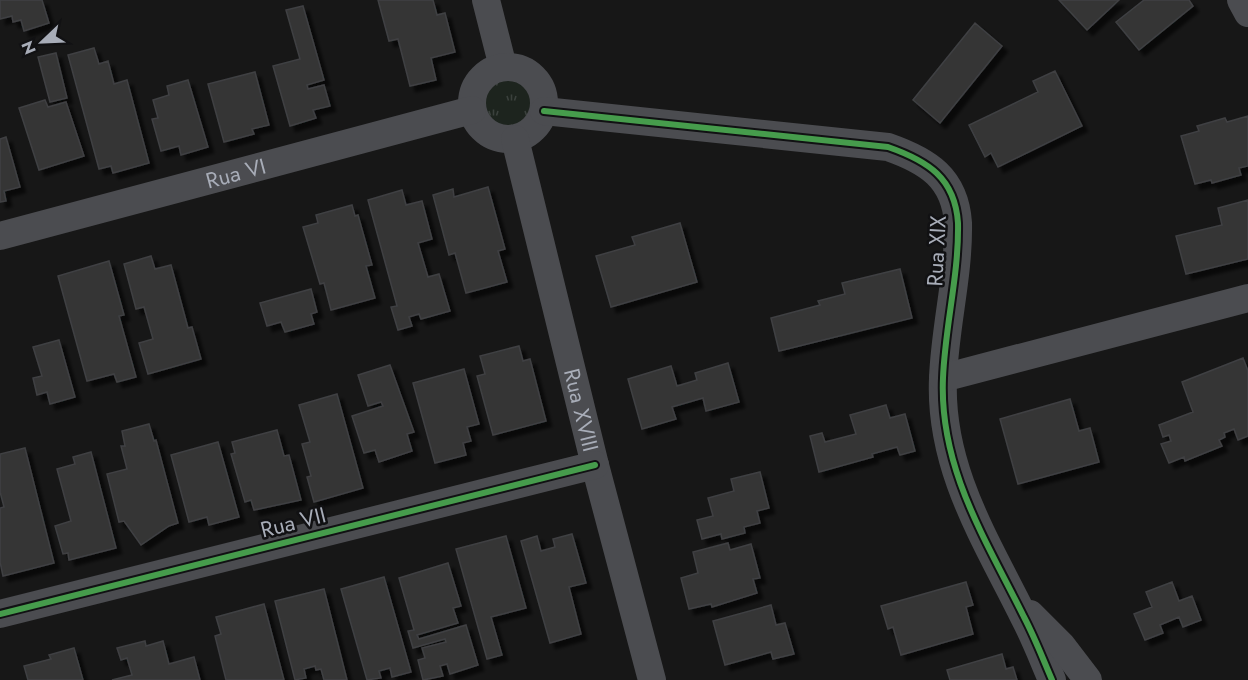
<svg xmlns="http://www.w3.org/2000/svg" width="1248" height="680" font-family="Jost,sans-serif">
<defs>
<pattern id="grass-tufts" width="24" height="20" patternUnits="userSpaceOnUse" patternTransform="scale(1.5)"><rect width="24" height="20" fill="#1d241e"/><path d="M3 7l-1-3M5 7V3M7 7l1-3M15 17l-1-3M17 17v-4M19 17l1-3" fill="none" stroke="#3b413d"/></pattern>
<filter id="shadow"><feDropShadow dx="5.5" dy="5.5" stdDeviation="1.5" flood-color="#0009"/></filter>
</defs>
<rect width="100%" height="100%" fill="#171717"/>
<path fill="url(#grass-tufts)" d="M478 103a30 30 0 1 1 60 0a30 30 0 1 1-60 0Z"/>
<path fill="#353536" stroke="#3f4043" stroke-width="1.5" filter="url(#shadow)" d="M0 0H42L49 23 24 31 21 20 13 22 12 16 0 19Z
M378 0H433L437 15 445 13 455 52 431 58 436 80 410 86 398 39 389 41Z
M1059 0H1119L1087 30Z
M1144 0H1189L1193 6 1139 50 1116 22Z
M303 6 324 80 307 85 308 89 324 85 330 106 313 110 316 118 290 126 273 66 300 59 286 10Z
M975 23 1002 46 940 123 913 100Z
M94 48 99 64 108 61 114 84 127 80 149 163 113 173 111 166 99 169 68 55Z
M56 53 67 98 50 102 38 57Z
M1055 71 1082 126 998 167 991 153 985 157 969 125 1038 92 1033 81Z
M255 72 269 125 252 129 254 134 224 142 208 84Z
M188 80 208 147 181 155 179 146 161 151 152 119 158 118 153 100 169 95 167 86Z
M45 100 48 107 66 102 84 156 39 170 19 108Z
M1248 116V166L1239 168 1241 175 1212 183 1211 180 1195 184 1181 136 1199 131 1197 126 1225 118 1227 122Z
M6 137 20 187 4 191 6 201 0 202V139Z
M488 187 505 249 498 251 507 282 466 293 455 253 449 255 433 195 453 189 454 197Z
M402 190 406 205 422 201 432 239 418 243 428 277 439 274 450 311 421 319 419 314 409 317 412 326 398 330 391 307 397 306 368 200Z
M1248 200V259L1186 274 1176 236 1222 225 1218 208Z
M352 205 355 216 358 215 372 265 366 266 375 298 331 310 324 283 320 284 303 227 318 223 316 215Z
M680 223 697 282 611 307 596 256 635 245 632 237Z
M151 256 155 269 171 265 188 328 192 327 201 359 148 374 139 343 153 339 144 307 136 309 124 264Z
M109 261 124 315 119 316 136 377 117 382 114 374 87 381 58 276Z
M900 269 912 318 779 351 771 318 820 305 818 301 845 294 842 283Z
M311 289 317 312 311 314 314 324 285 332 281 322 267 326 260 303Z
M59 340 75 397 50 404 47 392 37 395 33 378 42 376 33 347Z
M519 346 523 361 530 359 546 421 493 435 477 376 485 374 480 356Z
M1243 358 1248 371V436L1238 440 1234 429 1224 433 1225 437 1219 440 1222 446 1185 461 1184 457 1169 463 1161 444 1171 441 1169 435 1163 437 1159 425 1193 412 1182 382Z
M728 363 739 402 706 411 703 398 672 407 676 419 642 429 628 379 671 366 677 386 697 380 695 373Z
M390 365 414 432 407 434 412 451 379 462 375 450 364 453 352 416 383 406 381 402 368 406 358 375Z
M464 369 479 424 467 427 471 441 463 443 466 455 435 463 413 383Z
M337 394 363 488 314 502 307 477 311 476 302 444 310 442 299 405Z
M1070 399 1079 431 1090 428 1099 462 1018 484 1000 419Z
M886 405 890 418 905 414 915 451 900 455 897 447 872 454 873 457 819 472 810 436 822 433 825 442 856 434 850 415Z
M149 424 154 441 156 440 178 523 169 526 141 545 124 521 119 522 107 474 127 469 121 446H125L122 431Z
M277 430 284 456 289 455 301 500 254 510 251 500 245 502 231 454 235 453 232 442Z
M218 442 239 517 209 525 207 517 189 522 171 455Z
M25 448 54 563 3 576 0 562V508L4 507 0 492V454Z
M91 452 116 548 69 560 68 553 63 554 55 526 71 521 57 469 75 464 73 457Z
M760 472 769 508 757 511 760 523 744 527 745 533 722 539 721 534 702 539 697 520 713 516 708 498 734 491 731 479Z
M572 534 586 583 569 587 581 634 550 643 521 541 537 536 541 551 555 547 553 539Z
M506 536 526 608 491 617 502 655 487 659 456 549Z
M728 543 730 550 751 544 760 578 753 579 757 593 712 607 711 604 689 609 681 578 698 573 693 552Z
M448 563 461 606 453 608 458 623 417 635 419 639 466 625 478 665 450 674 447 664 440 666 443 676 423 680 418 660 425 658 422 648 446 642 445 639 413 648 408 631 414 630 399 578Z
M384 577 411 672 392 677 390 668 379 671 381 678 367 680 341 589Z
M966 582 973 605 966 607 973 634 901 655 893 627 888 629 881 606Z
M1172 582 1179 601 1192 596 1201 620 1183 627 1179 617 1160 625 1163 633 1145 640 1134 614 1152 607 1146 592Z
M324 589 347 680H324L321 669 316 670 315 666 304 669 306 678 295 680 275 601Z
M264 604 284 680H226L215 636 221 634 216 617Z
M771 605 776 625 785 623 794 654 773 659 771 652 725 665 713 621Z
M145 641 146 646 163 641 169 664 194 657 200 680H112L132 675 127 658 121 660 117 648Z
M74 648 83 680H28L24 666 51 659 49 655Z
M1002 654 1006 669 1013 667 1017 680H950L947 670Z"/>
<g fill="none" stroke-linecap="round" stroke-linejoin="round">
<g stroke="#4b4c50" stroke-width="28">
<path d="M486 0 503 67"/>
<path d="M1241 0 1248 13"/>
<circle cx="508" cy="103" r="36"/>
<path d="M544 111 888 147C928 161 955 178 958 223 959 275 945 326 943 378 939 468 986 540 1024 617 1035 638 1043 659 1052 680"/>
<path id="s1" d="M515 139 595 465 652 680"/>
<path id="s2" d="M0 236 472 110"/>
<path d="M943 378 1248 298"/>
<path d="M0 614 595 465"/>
<path d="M1030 614 1062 646 1088 680"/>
</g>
<g stroke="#111113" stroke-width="10">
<path id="cycleway" d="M544 111 888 147C928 161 955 178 958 223 959 275 945 326 943 378 939 468 986 540 1024 617 1035 638 1043 659 1052 680
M0 614 595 465"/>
</g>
<use href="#cycleway" stroke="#469c4c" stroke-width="6"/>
</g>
<g text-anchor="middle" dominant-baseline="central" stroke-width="5" stroke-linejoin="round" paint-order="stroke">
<g font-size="22" fill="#a8adb8" stroke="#111113">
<text stroke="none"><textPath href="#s2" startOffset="244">Rua VI</textPath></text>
<text transform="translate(936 251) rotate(-87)">Rua XIX</text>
<text stroke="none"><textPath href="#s1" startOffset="279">Rua XVIII</textPath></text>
<text transform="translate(293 522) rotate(-14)">Rua VII</text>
</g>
</g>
<g transform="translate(42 42) rotate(247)" stroke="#111113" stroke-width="4.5" paint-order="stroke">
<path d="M0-4.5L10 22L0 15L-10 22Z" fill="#a8adb8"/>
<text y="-9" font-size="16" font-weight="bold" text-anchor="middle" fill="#a8adb8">N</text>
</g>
</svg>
